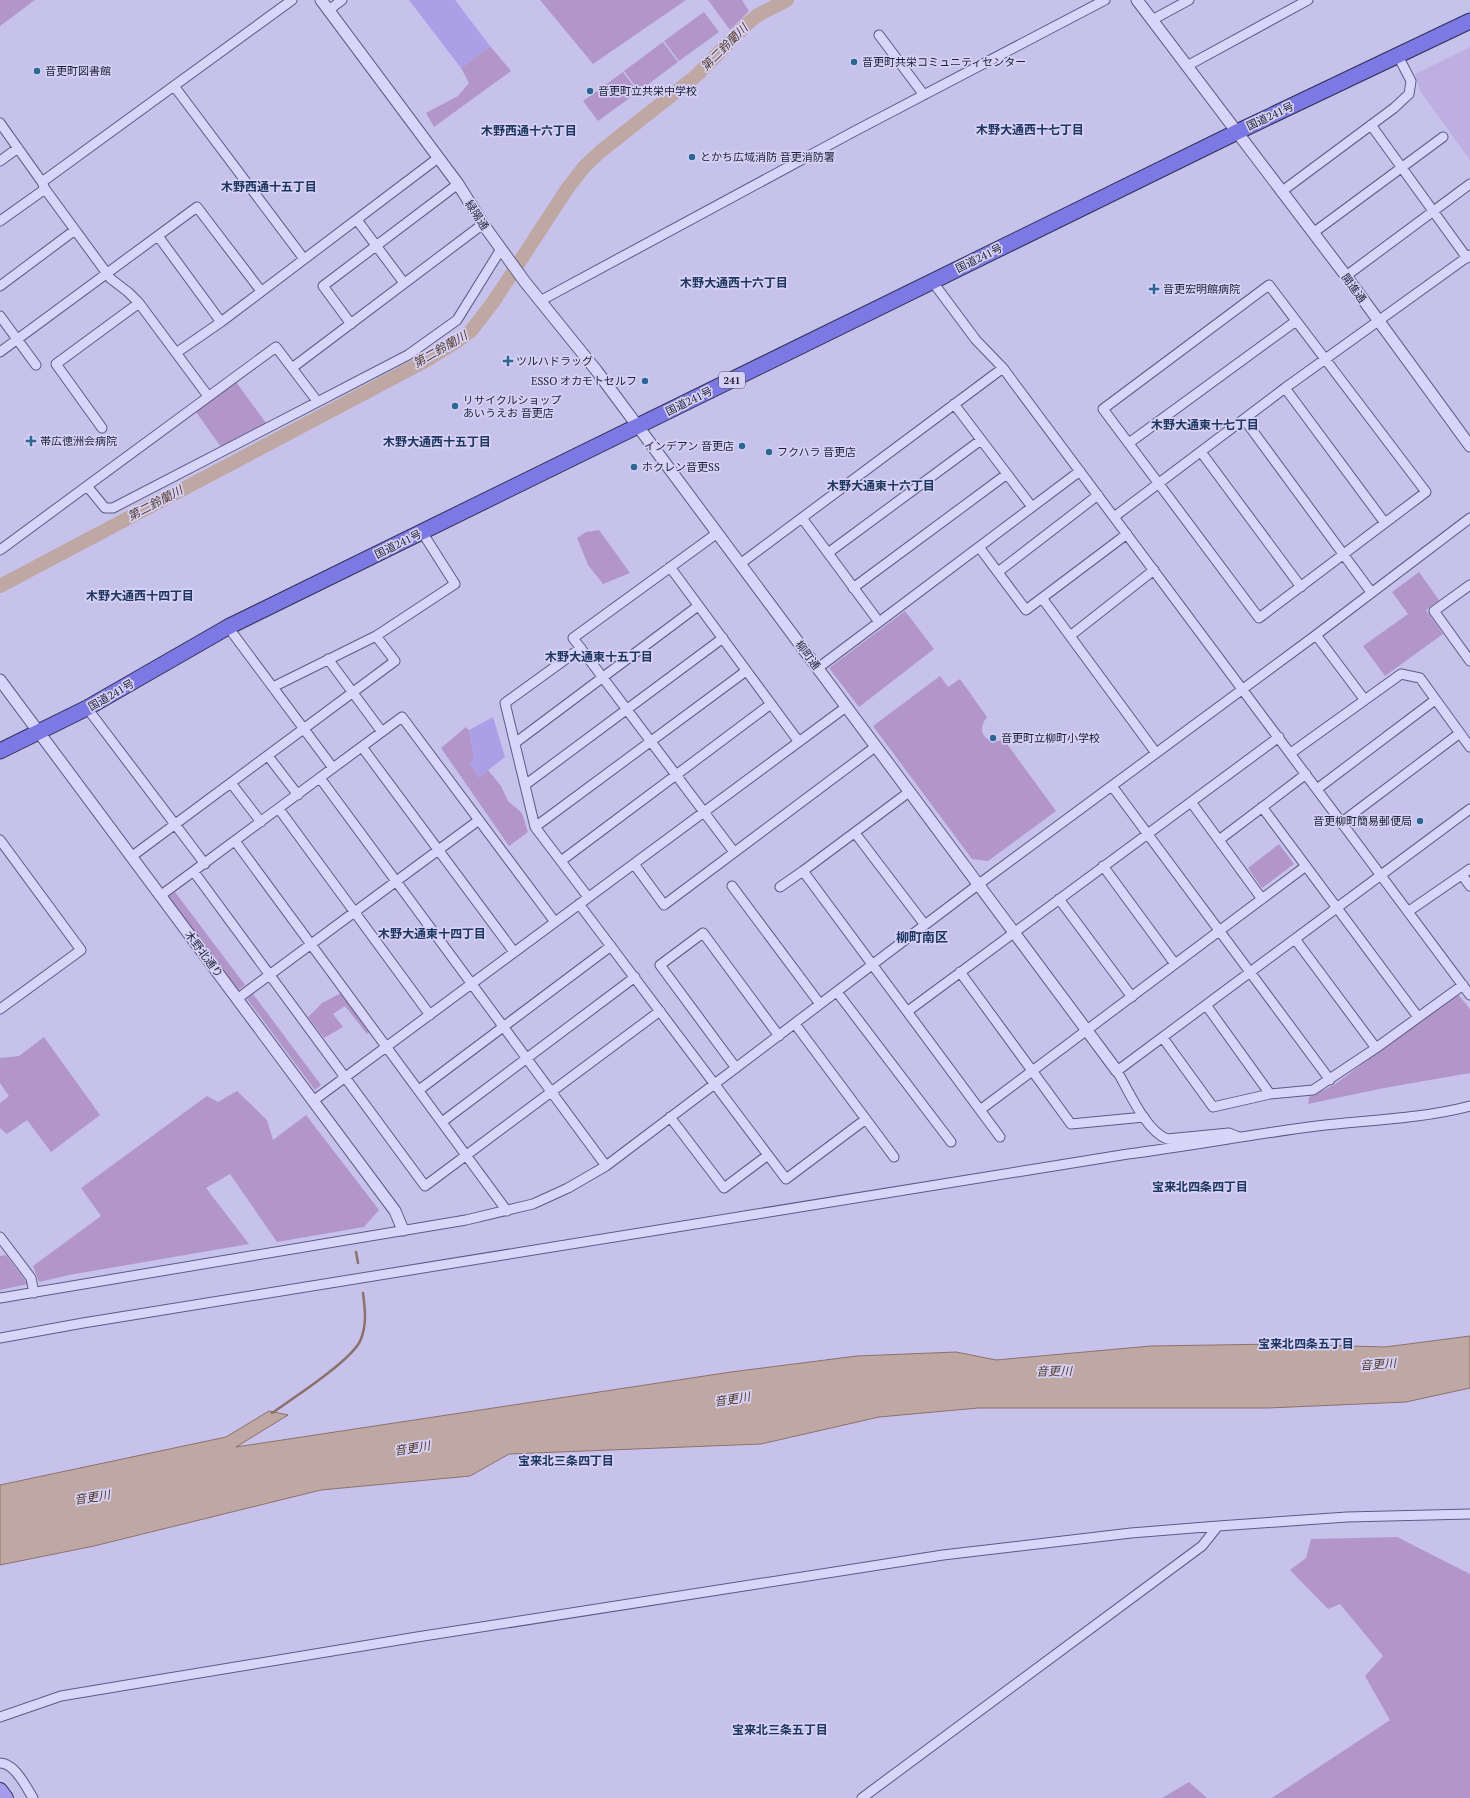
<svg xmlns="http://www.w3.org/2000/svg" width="1470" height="1798" font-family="'PT Serif','Noto Sans JP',serif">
<rect width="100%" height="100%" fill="#c7c2ec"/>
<path fill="#bdafe2" d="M1470 47V160L1420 91 1415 74Z"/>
<path fill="#b296ca" d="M0 0H35L0 26Z
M540 0H686L593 64Z
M708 0H742L749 11 730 30Z
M704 12 719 32 679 61 664 41Z
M663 42 678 62 639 91 624 71Z
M490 46 511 71 434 127 426 113 458 96 469 83 461 68Z
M623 72 638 92 598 121 583 101Z
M236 382 266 423 221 447 196 412Z
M599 530 630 573 603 584 588 565 577 538 586 532Z
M1419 572 1439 600 1426 610 1443 634 1385 676 1363 646 1408 614 1392 592Z
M905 611 934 649 859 707 829 668Z
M940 676 948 687 960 679 987 717C975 732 986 745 1004 740L1056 811 988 861 972 859 873 726Z
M466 727 469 730 474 758 470 763 479 777 488 770 501 786 508 801 522 813 528 832 509 846 441 748Z
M1279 844 1294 864 1262 888 1248 868Z
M175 892 245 985 238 990 168 897Z
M343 992 372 1031 367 1034 345 1006 333 1014 343 1027 324 1038 308 1017 322 1003Z
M1457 993 1470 1009V1073L1384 1088 1308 1104 1309 1097 1334 1085Z
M253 994 321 1085 315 1090 247 999Z
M44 1037 100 1115 51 1152 27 1120 7 1134 0 1128V1103L9 1096 0 1083V1058L19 1056Z
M237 1091 267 1120 273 1140 306 1115 379 1210 364 1227 277 1242 230 1174 206 1188 249 1244 69 1275 39 1282 33 1266 101 1216 81 1188 207 1096 218 1102Z
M6 1255 28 1284 0 1290V1256Z
M1397 1537 1470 1574V1798H1272L1390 1720 1365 1676 1383 1656 1340 1604 1328 1609 1290 1570 1306 1558 1311 1539Z
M1189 1782 1207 1798H1162Z"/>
<path fill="#ab9fe8" d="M409 0H455L490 46 461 68Z
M493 717 505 757 479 777 470 763 474 758 469 730Z"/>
<path fill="#bfa8a4" stroke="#8d716b" d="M1470 1336V1388L1406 1402 1268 1408H978L879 1417 761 1444 509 1454 470 1476 321 1490 94 1546 0 1565V1485L226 1437 269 1411 288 1415 236 1447 731 1372 857 1356 956 1352 996 1360 1151 1346 1280 1344 1385 1347Z"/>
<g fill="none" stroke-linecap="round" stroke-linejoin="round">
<path stroke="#8d716b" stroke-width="2.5" d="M356 1252 358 1263
M272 1413C292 1399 354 1359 361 1339 367 1323 365 1309 363 1293"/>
<path stroke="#bfa8a4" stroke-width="14" d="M0 586 425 361 459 340 471 331 494 301 567 189 584 167 601 151 696 76 748 23 758 15 787 0"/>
<g stroke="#5a5b85" stroke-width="11">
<path id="minor" d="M329 10 342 0
M1152 20 1189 0
M879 35 924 95
M1187 66 1308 0
M174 86 304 259
M0 123 42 182 45 189 111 279 128 292 139 303 208 396
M1371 125 1467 258
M0 161 18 148
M42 182 292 0
M1281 192 1394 108 1409 94 1411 81 1398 56
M357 220 404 283
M0 221 45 189
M1313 233 1443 137
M158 236 221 322
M1346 276 1470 184
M932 281 976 340 1003 368 1014 383 1470 995
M1269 285 1426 492 1259 618 1103 409Z
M0 286 75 230
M540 301 853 132 1105 0
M0 316 36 365
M351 324 323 286 458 184
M0 352 197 207 261 291
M176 353 221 322 438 158
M292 368 483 224
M1285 388 1385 523
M954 404 1032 507
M1244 419 1371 592
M102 428 56 364 139 303
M1129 443 1296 321
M1201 452 1301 587
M87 486 105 508H113L408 355 457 320 501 249
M1114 517 1285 388 1470 255
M802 518 879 622
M716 534 573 638 734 852
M979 547 1026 610 1127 534
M0 550 276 347 317 401
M828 553 981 440
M740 564 1003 368
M670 567 799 742
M1154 570 1070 636 1156 753
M998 572 1098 495
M1470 585 1434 611 1470 661
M853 588 1007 474
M1042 598 1070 636
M228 627 333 768
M1316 635 1364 699
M581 648 505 703 535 827 588 897
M328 659 382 732
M818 668 1080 471
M273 687 376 636 455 584 422 532
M87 708 205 864
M515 743 698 606
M362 747 514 952
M1291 753 1401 674 1420 678 1470 747
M268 756 298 795
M320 778 606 1166
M231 783 261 822
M525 785 723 638
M1112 786 1330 1080
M1317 789 1435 700
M909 792 803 871 1000 1137
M1191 802 1262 899
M1262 807 1418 1017
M279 809 430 1015
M1342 822 1460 733
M535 827 746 671
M855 833 925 925
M0 840 81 950 0 1009
M1219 840 1306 774
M235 841 507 1211
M131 857 395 661 376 636
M561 861 771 704
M634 864 664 905 875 747
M1103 866 1175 964
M194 872 425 1186 660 1011
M1462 875 1470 886
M732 886 820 1004
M780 887 803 871
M160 896 402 717 555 922
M1059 899 1132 997
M579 904 786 1179 866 1119
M1409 911 1470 869
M1295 939 1376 1048
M960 972 1071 1124 1144 1117
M837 992 951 1142
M237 999 479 820
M1206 1005 1270 1094
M908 1011 1279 737
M795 1024 894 1157
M1163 1038 1213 1107 1270 1094 1313 1090 1376 1048 1463 985
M736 1068 660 965 703 933 779 1036
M419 1090 611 946
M313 1101 846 707
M980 1110 1306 866
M670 1117 724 1188 768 1155
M442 1122 635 977
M1239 1137 1229 1133 1167 1139C1145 1130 1129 1091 1117 1071L1470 809
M0 1237 31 1278 34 1293
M0 1298 466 1220 533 1204 568 1188 606 1166 979 884 1316 635 1470 518
M0 1338 83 1323 1128 1154C1191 1146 1253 1134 1317 1126 1368 1120 1420 1119 1470 1106
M0 1717 61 1696 157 1680 417 1637 943 1555 1131 1533 1218 1526 1347 1517 1470 1514
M0 1763C15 1763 26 1787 33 1798
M862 1798 1202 1546 1218 1526"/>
</g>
<g stroke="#5a5b85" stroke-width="13">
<path id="tertiary" d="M321 0 458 184 483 224 525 282 596 370 1117 1071
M1137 0 1346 276 1470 446
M0 680 395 1211 403 1230"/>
</g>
<g stroke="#2e3253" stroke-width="16">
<path id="primary" d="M0 1790 6 1798"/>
</g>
<g stroke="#2e3253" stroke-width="17">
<path id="trunk" d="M0 751 87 708 228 627 1237 132 1470 21"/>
</g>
<use href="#minor" stroke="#d9d5f8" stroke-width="9"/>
<use href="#tertiary" stroke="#d9d5f8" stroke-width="11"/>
<use href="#primary" stroke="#a49aef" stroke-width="14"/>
<use href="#trunk" stroke="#7c78e4" stroke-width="15"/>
</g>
<g fill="#2c6793" stroke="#d6d1f4" stroke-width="1.5">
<circle cx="854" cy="62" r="4"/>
<circle cx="37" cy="71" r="4"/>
<circle cx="590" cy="91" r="4"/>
<circle cx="692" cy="157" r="4"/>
<path d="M1152 283h4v4h4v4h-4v4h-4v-4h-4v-4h4z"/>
<path d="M506 355h4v4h4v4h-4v4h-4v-4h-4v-4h4z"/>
<circle cx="645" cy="381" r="4"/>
<circle cx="455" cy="406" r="4"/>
<path d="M29 435h4v4h4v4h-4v4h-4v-4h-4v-4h4z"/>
<circle cx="742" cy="446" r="4"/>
<circle cx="769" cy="452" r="4"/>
<circle cx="634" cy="467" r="4"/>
<circle cx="993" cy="738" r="4"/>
<circle cx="1420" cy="821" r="4"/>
</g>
<g text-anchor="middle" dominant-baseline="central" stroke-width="3.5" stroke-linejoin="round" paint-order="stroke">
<rect fill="#d6d1f4" stroke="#54556f" stroke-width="1" x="719" y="372" width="26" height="16" rx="3"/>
<g font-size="10" font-weight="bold" fill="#1d2036">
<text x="732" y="380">241</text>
</g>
<g font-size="11" fill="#1d2036" stroke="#d6d1f4" text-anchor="start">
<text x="862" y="62">音更町共栄コミュニティセンター</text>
<text x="45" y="71">音更町図書館</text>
<text x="598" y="91">音更町立共栄中学校</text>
<text x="700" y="157">とかち広域消防 音更消防署</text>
<text x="1163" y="289">音更宏明館病院</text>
<text x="516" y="361">ツルハドラッグ</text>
<text x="637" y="381" text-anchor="end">ESSO オカモトセルフ</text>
<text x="463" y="400">リサイクルショップ<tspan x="463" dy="13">あいうえお 音更店</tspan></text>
<text x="40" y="441">帯広徳洲会病院</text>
<text x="734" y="446" text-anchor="end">インデアン 音更店</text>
<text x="777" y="452">フクハラ 音更店</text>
<text x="642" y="467">ホクレン音更SS</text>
<text x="1001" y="738">音更町立柳町小学校</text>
<text x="1412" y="821" text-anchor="end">音更柳町簡易郵便局</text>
</g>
<g font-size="11" fill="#1d2036" stroke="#d6d1f4">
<text transform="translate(1270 116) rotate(-25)">国道241号</text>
<text transform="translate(477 215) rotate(57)">緑陽通</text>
<text transform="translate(979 258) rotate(-26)">国道241号</text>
<text transform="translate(1354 288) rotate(54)">開進通</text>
<text transform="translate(689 401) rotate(-26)">国道241号</text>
<text transform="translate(398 544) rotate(-26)">国道241号</text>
<text transform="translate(808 655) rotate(53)">柳町通</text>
<text transform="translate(111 695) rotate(-30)">国道241号</text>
<text transform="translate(204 954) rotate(53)">木野北通り</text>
</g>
<g font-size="12" font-style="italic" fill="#553c2d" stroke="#d6d1f4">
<text transform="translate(724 47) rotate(-45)">第二鈴蘭川</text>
<text transform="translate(440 349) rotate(-30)">第二鈴蘭川</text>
<text transform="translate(155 503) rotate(-28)">第二鈴蘭川</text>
<text transform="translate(1378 1364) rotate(-4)">音更川</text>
<text transform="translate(1054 1371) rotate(-1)">音更川</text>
<text transform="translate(732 1399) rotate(-9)">音更川</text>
<text transform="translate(412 1448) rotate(-9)">音更川</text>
<text transform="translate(92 1497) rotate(-9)">音更川</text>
</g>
<g font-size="12" font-weight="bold" fill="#1e3761" stroke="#d6d1f4">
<text x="1030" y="129">木野大通西十七丁目</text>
<text x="529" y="130">木野西通十六丁目</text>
<text x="269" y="186">木野西通十五丁目</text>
<text x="734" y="282">木野大通西十六丁目</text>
<text x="1205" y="424">木野大通東十七丁目</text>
<text x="437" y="441">木野大通西十五丁目</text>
<text x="881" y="485">木野大通東十六丁目</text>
<text x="140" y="595">木野大通西十四丁目</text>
<text x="599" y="656">木野大通東十五丁目</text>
<text x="432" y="933">木野大通東十四丁目</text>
<text x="1200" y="1186">宝来北四条四丁目</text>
<text x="1306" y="1343">宝来北四条五丁目</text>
<text x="566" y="1460">宝来北三条四丁目</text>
<text x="780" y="1729">宝来北三条五丁目</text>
</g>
<g font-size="13" font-weight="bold" fill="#1e3761" stroke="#d6d1f4">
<text x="922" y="937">柳町南区</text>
</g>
</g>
</svg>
